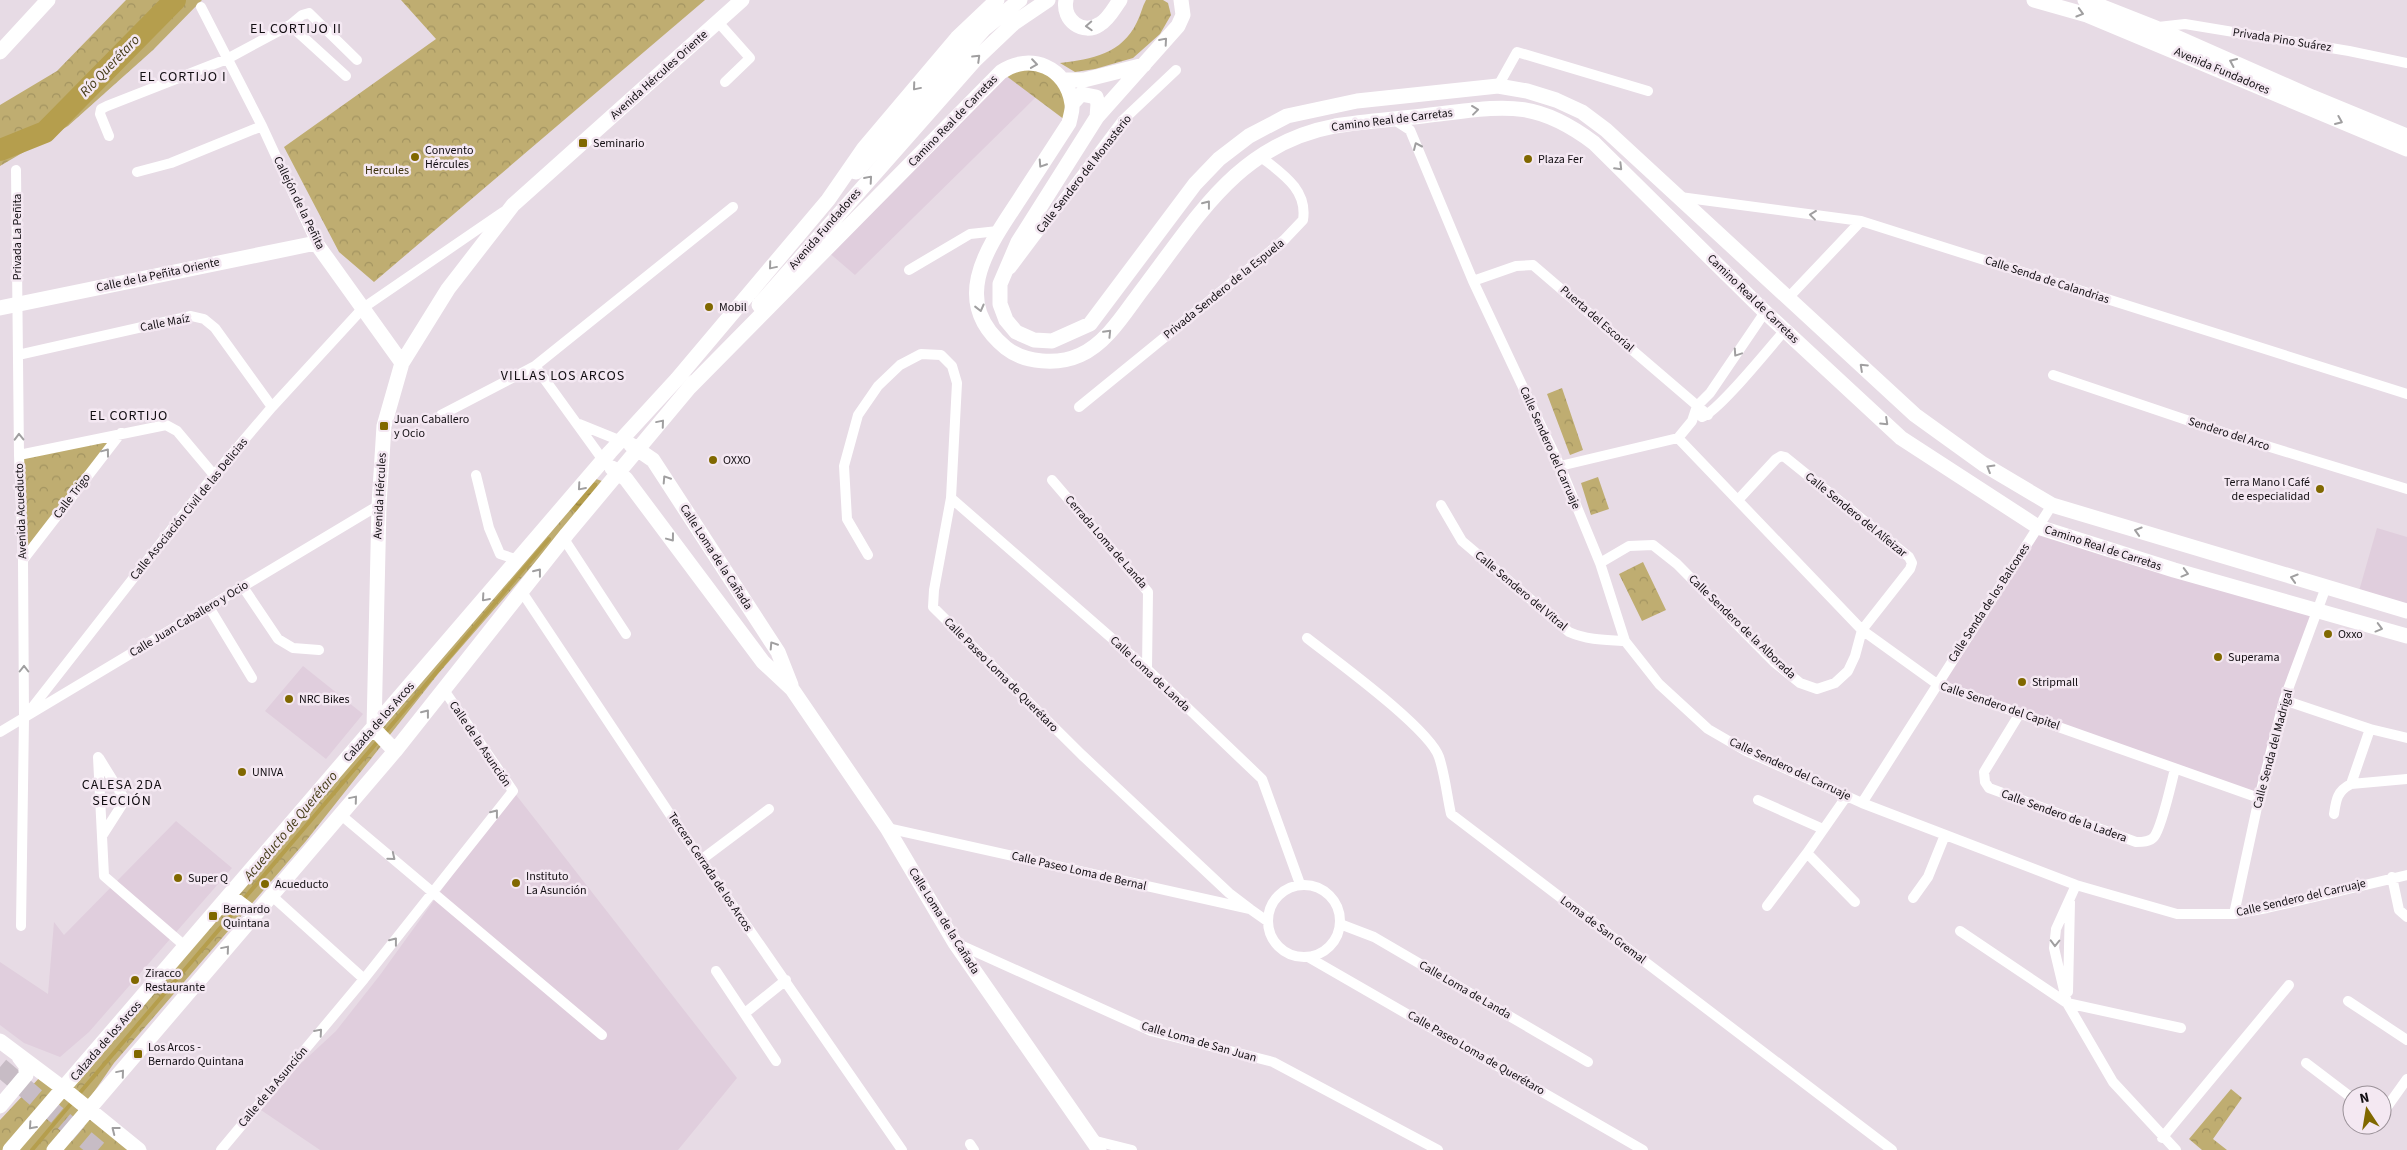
<svg xmlns="http://www.w3.org/2000/svg" width="2407" height="1150" font-family="'Source Sans 3',sans-serif">
<defs>
<pattern id="park-crowns" width="20" height="18" patternUnits="userSpaceOnUse" patternTransform="scale(1.25)"><rect width="20" height="18" fill="#bfad71"/><path d="M2 6a3 3 0 1 1 6 0M12 15a3 3 0 1 1 6 0" fill="none" stroke="#a39461"/></pattern>
<pattern id="water-ripples" width="26" height="14" patternUnits="userSpaceOnUse" patternTransform="scale(1.25)"><rect width="26" height="14" fill="#b59e4d"/><path d="M2 4q2-2 4 0t4 0M15 11q2-2 4 0t4 0" fill="none" stroke="#927f3f"/></pattern>
</defs>
<rect width="100%" height="100%" fill="#e7dbe5"/>
<path fill="#e0cedd" d="M1001 72 1036 97 855 275 827 251Z
M2038 527 2317 611 2284 700 2259 798 1937 684Z
M2377 528 2407 537V611L2357 598Z
M303 666 363 714 326 759 265 711Z
M513 791 737 1078 678 1150H320L255 1106 336 1031 380 975Z
M176 821 232 868 89 1032 60 1057 24 1043 0 1025V962L48 994 54 922 64 935Z"/>
<path fill="url(#park-crowns)" d="M126 0H202L153 50 68 126 0 166V105L57 71Z
M401 0H705L374 282 339 252 284 147 436 39Z
M1146 0H1163L1168 3 1171 15 1160 34 1133 58 1095 69 1075 72 1060 63C1092 59 1122 54 1137 22 1141 14 1142 7 1146 0Z
M1024 63 1064 80 1069 123 1001 72Z
M1562 388 1583 450 1570 455 1547 394Z
M121 433 23 560 19 455Z
M1598 477 1609 509 1591 515 1581 483Z
M593 478 605 482 438 674 306 841 114 1063 87 1102 135 1150H0V1120L41 1076 65 1093Z
M1643 562 1666 610 1642 621 1619 574Z
M2231 1089 2242 1098 2213 1139 2227 1150H2202L2189 1139Z"/>
<path fill="url(#water-ripples)" d="M592 482 597 483 598 487 576 513 571 509Z"/>
<g fill="none" stroke-linecap="round" stroke-linejoin="round">
<path stroke="#b59e4d" stroke-width="4" d="M384 734 549 539
M243 900 379 740
M78 1095 239 906
M32 1150 74 1100"/>
<path stroke="#b59e4d" stroke-width="22" d="M0 150 45 132 175 0"/>
<path stroke="#c7bcc5" stroke-width="19" stroke-dasharray="19 9" stroke-linecap="butt" d="M0 1067 98 1150"/>
<path stroke="#fff" stroke-width="10" d="M201 7 262 126 316 243
M718 22 750 58 725 82
M290 25 346 76
M2158 27 2185 24 2349 51 2407 63
M1498 86 1517 52 1648 91
M1393 119 1410 130 1473 281 1560 466 1600 563 1625 641 1659 684 1708 729 1746 751 1862 803 2076 885 2177 914H2234L2267 908 2407 875
M109 136 100 114 101 109 107 106 227 59 290 25 302 15 309 13 357 60
M16 170 19 455 23 560 24 718 21 926
M137 172 171 163 262 126
M1680 197 1861 221 2407 394
M1011 269 1122 121 1176 70
M909 270 970 234 998 231
M1473 281 1516 266 1533 265 1708 415
M1789 297 1861 221
M18 355 191 316 204 319 215 328 272 407
M535 366 603 460
M2053 375 2231 435 2407 489
M1079 407 1284 240 1303 220C1308 189 1281 173 1260 156
M441 415 535 366 733 207
M1702 417C1719 411 1770 347 1785 330
M579 424 621 441
M1678 438 1862 630 1937 684 2259 798
M19 455 166 425 177 431 214 475
M1560 466 1678 438 1692 421 1697 406 1710 393 1765 312
M476 475 489 528 500 554 518 560
M1052 480 1148 592 1147 669
M951 498 1147 669 1262 779 1300 884
M1441 505 1462 541 1569 632C1587 640 1606 640 1625 641
M564 539 626 634
M868 555 847 519 844 466 858 415 878 386 900 365 921 354 941 355 952 366 957 383 951 498 934 590 933 607 1082 755 1229 893 1250 909
M23 560 121 433
M1600 563 1629 546 1653 545 1677 564 1774 662 1800 683 1817 689 1835 683 1848 671 1855 656 1862 630 1910 569 1912 563 1909 557 1785 457 1781 456 1776 459 1738 500
M243 587 278 639 293 648 319 650
M522 592 679 828 902 1150
M209 607 252 678
M1307 638C1335 660 1429 728 1439 757 1445 775 1447 796 1451 814L1892 1150
M2284 700 2370 729 2407 738
M2020 713 1984 772 1985 782 1989 788 2136 842C2142 842 2150 842 2154 837 2162 827 2171 784 2175 769
M24 718 214 475 272 407 363 308 503 212
M0 732 379 505
M98 757 104 876 186 947
M99 758 125 800 102 836
M2351 784 2370 729
M1846 797 1807 853 1855 902
M1758 800 1823 829
M1862 803 2052 505
M2334 814C2336 800 2337 791 2351 784L2407 779
M341 815 602 1035
M887 828 1250 909 1267 921
M701 860 769 809
M2392 877 2399 910 2407 917
M2076 885 2056 929 2054 948 2067 1003 2113 1082 2176 1150
M1268 921a36 36 0 1 1 72 0a36 36 0 1 1-72 0Z
M272 896 364 979
M1913 898 1928 877 1945 835
M1767 906 1807 853
M2234 914 2259 798 2284 700 2326 587
M1340 924 1374 937 1588 1062
M1960 931 2067 1003 2181 1028
M956 943 1151 1031 1273 1062 1438 1150
M1308 957 1643 1150
M716 971 776 1061
M2068 992 2070 902
M2348 1001 2407 1040
M745 1013 786 980
M2306 1063 2352 1098
M2382 1114 2407 1079
M2162 1138 2289 985
M1092 1140 1132 1150
M970 1144 974 1150
M221 1150 364 979 513 791 444 690"/>
<path stroke="#fff" stroke-width="15" d="M1066 0C1062 20 1083 36 1100 24 1109 19 1114 8 1120 0
M1181 0 1183 15 1178 26 1097 117 1018 242 1000 284V304L1006 320 1016 332 1034 340 1052 341 1090 324 1195 184 1219 159 1249 136 1287 116 1357 101 1498 86 1527 91 1556 100 1582 112 1606 130 1915 415 1983 464 2052 505 2407 611
M2034 0 2087 15 2407 149
M2085 0 2156 28 2312 97 2407 136
M0 52 48 0
M1064 80H1084L1144 65
M1072 104 1081 94 1096 97 1098 104 1097 117
M856 172 984 29 1020 0
M759 305 975 60 1014 23 1048 0
M0 308 316 243 402 363
M689 388 1001 72C1030 52 1067 67 1072 104 1073 110 1070 117 1069 123 1052 149 1036 174 1019 200 988 247 948 301 1006 348 1025 363 1058 365 1080 355 1108 343 1127 309 1145 286 1199 215 1239 144 1335 126 1367 121 1399 119 1430 115 1502 107 1533 97 1594 143L1765 312 1901 438 2038 527 2174 570 2407 636
M631 445 653 460 778 652 791 685
M612 468 626 479 763 662 792 689 887 828 955 943 1099 1150
M374 729 379 505 384 426 402 363 448 289 513 205 742 0
M374 729 395 751
M230 896 255 915
M0 1041 64 1089 139 1150
M0 1106 26 1075V1066L19 1057
M10 1150 610 452 677 379 828 200 864 148 957 38 997 0
M54 1150 395 751 567 534 694 382"/>
</g>
<defs><path id="oneway-chevron" d="M-2-3.5L2.5 0L-2 3.5" fill="none" stroke-width="1.6" stroke-linecap="round" stroke-linejoin="round" transform="scale(1.25)"/></defs>
<g stroke="#a09fa0">
<use href="#oneway-chevron" transform="translate(2080 13) rotate(16)"/>
<use href="#oneway-chevron" transform="translate(1089 26) rotate(177)"/>
<use href="#oneway-chevron" transform="translate(1164 41) rotate(-49)"/>
<use href="#oneway-chevron" transform="translate(977 58) rotate(-44)"/>
<use href="#oneway-chevron" transform="translate(2233 62) rotate(-156)"/>
<use href="#oneway-chevron" transform="translate(1034 64) rotate(8)"/>
<use href="#oneway-chevron" transform="translate(916 87) rotate(130)"/>
<use href="#oneway-chevron" transform="translate(1475 110) rotate(-7)"/>
<use href="#oneway-chevron" transform="translate(2339 121) rotate(23)"/>
<use href="#oneway-chevron" transform="translate(1417 146) rotate(-114)"/>
<use href="#oneway-chevron" transform="translate(1042 164) rotate(123)"/>
<use href="#oneway-chevron" transform="translate(1619 167) rotate(45)"/>
<use href="#oneway-chevron" transform="translate(869 179) rotate(-49)"/>
<use href="#oneway-chevron" transform="translate(1207 204) rotate(-52)"/>
<use href="#oneway-chevron" transform="translate(1813 215) rotate(-173)"/>
<use href="#oneway-chevron" transform="translate(772 266) rotate(130)"/>
<use href="#oneway-chevron" transform="translate(980 308) rotate(76)"/>
<use href="#oneway-chevron" transform="translate(1108 333) rotate(-46)"/>
<use href="#oneway-chevron" transform="translate(1737 353) rotate(124)"/>
<use href="#oneway-chevron" transform="translate(1863 367) rotate(-137)"/>
<use href="#oneway-chevron" transform="translate(1885 422) rotate(43)"/>
<use href="#oneway-chevron" transform="translate(661 423) rotate(-50)"/>
<use href="#oneway-chevron" transform="translate(19 437) rotate(-91)"/>
<use href="#oneway-chevron" transform="translate(106 452) rotate(-53)"/>
<use href="#oneway-chevron" transform="translate(1990 468) rotate(-149)"/>
<use href="#oneway-chevron" transform="translate(666 479) rotate(-123)"/>
<use href="#oneway-chevron" transform="translate(581 487) rotate(131)"/>
<use href="#oneway-chevron" transform="translate(2138 531) rotate(-163)"/>
<use href="#oneway-chevron" transform="translate(671 538) rotate(53)"/>
<use href="#oneway-chevron" transform="translate(538 572) rotate(-52)"/>
<use href="#oneway-chevron" transform="translate(2185 573) rotate(15)"/>
<use href="#oneway-chevron" transform="translate(2294 578) rotate(-163)"/>
<use href="#oneway-chevron" transform="translate(485 598) rotate(131)"/>
<use href="#oneway-chevron" transform="translate(2379 628) rotate(15)"/>
<use href="#oneway-chevron" transform="translate(773 645) rotate(-123)"/>
<use href="#oneway-chevron" transform="translate(24 669) rotate(-90)"/>
<use href="#oneway-chevron" transform="translate(426 713) rotate(-52)"/>
<use href="#oneway-chevron" transform="translate(354 799) rotate(-50)"/>
<use href="#oneway-chevron" transform="translate(495 813) rotate(-52)"/>
<use href="#oneway-chevron" transform="translate(392 857) rotate(39)"/>
<use href="#oneway-chevron" transform="translate(394 941) rotate(-52)"/>
<use href="#oneway-chevron" transform="translate(2055 943) rotate(91)"/>
<use href="#oneway-chevron" transform="translate(226 949) rotate(-50)"/>
<use href="#oneway-chevron" transform="translate(319 1032) rotate(-49)"/>
<use href="#oneway-chevron" transform="translate(121 1073) rotate(-50)"/>
<use href="#oneway-chevron" transform="translate(32 1126) rotate(132)"/>
<use href="#oneway-chevron" transform="translate(115 1130) rotate(-142)"/>
</g>
<g fill="#806800" stroke="#f4e8f2" stroke-width="2">
<rect x="578" y="138" width="10" height="10" rx="2.5"/>
<circle cx="415" cy="157" r="5"/>
<circle cx="1528" cy="159" r="5"/>
<circle cx="709" cy="307" r="5"/>
<rect x="379" y="421" width="10" height="10" rx="2.5"/>
<circle cx="713" cy="460" r="5"/>
<circle cx="2320" cy="489" r="5"/>
<circle cx="2328" cy="634" r="5"/>
<circle cx="2218" cy="657" r="5"/>
<circle cx="2022" cy="682" r="5"/>
<circle cx="289" cy="699" r="5"/>
<circle cx="242" cy="772" r="5"/>
<circle cx="178" cy="878" r="5"/>
<circle cx="516" cy="883" r="5"/>
<circle cx="265" cy="884" r="5"/>
<rect x="208" y="911" width="10" height="10" rx="2.5"/>
<circle cx="135" cy="980" r="5"/>
<rect x="133" y="1049" width="10" height="10" rx="2.5"/>
</g>
<g text-anchor="middle" dominant-baseline="central" stroke-width="5" stroke-linejoin="round" paint-order="stroke">
<g font-size="12" fill="#120e12" stroke="#f4e8f2">
<text transform="translate(2282 40) rotate(9)">Privada Pino Suárez</text>
<text transform="translate(2222 71) rotate(23)">Avenida Fundadores</text>
<text transform="translate(659 75) rotate(-42)">Avenida Hércules Oriente</text>
<text transform="translate(1392 120) rotate(-7)">Camino Real de Carretas</text>
<text transform="translate(953 121) rotate(-46)">Camino Real de Carretas</text>
<text transform="translate(1084 174) rotate(-52)">Calle Sendero del Monasterio</text>
<text transform="translate(299 203) rotate(64)">Callejón de la Peñita</text>
<text transform="translate(825 229) rotate(-49)">Avenida Fundadores</text>
<text transform="translate(17 237) rotate(-90)">Privada La Peñita</text>
<text transform="translate(158 275) rotate(-12)">Calle de la Peñita Oriente</text>
<text transform="translate(2047 280) rotate(18)">Calle Senda de Calandrias</text>
<text transform="translate(1224 289) rotate(-39)">Privada Sendero de la Espuela</text>
<text transform="translate(1753 299) rotate(44)">Camino Real de Carretas</text>
<text transform="translate(1597 319) rotate(41)">Puerta del Escorial</text>
<text transform="translate(165 323) rotate(-11)">Calle Maíz</text>
<text transform="translate(2229 434) rotate(18)">Sendero del Arco</text>
<text transform="translate(1550 448) rotate(66)">Calle Sendero del Carruaje</text>
<text transform="translate(72 496) rotate(-53)">Calle Trigo</text>
<text transform="translate(380 496) rotate(-87)">Avenida Hércules</text>
<text transform="translate(189 509) rotate(-51)">Calle Asociación Civil de las Delicias</text>
<text transform="translate(21 511) rotate(-92)">Avenida Acueducto</text>
<text transform="translate(1856 515) rotate(39)">Calle Sendero del Alfeizar</text>
<text transform="translate(1106 542) rotate(49)">Cerrada Loma de Landa</text>
<text transform="translate(2103 548) rotate(18)">Camino Real de Carretas</text>
<text transform="translate(716 557) rotate(57)">Calle Loma de la Cañada</text>
<text transform="translate(1521 591) rotate(40)">Calle Sendero del Vitral</text>
<text transform="translate(1989 603) rotate(-57)">Calle Senda de los Balcones</text>
<text transform="translate(189 619) rotate(-31)">Calle Juan Caballero y Ocio</text>
<text transform="translate(1742 627) rotate(44)">Calle Sendero de la Alborada</text>
<text transform="translate(1150 674) rotate(43)">Calle Loma de Landa</text>
<text transform="translate(1001 675) rotate(45)">Calle Paseo Loma de Querétaro</text>
<text transform="translate(2000 706) rotate(19)">Calle Sendero del Capitel</text>
<text transform="translate(379 722) rotate(-49)">Calzada de los Arcos</text>
<text transform="translate(480 744) rotate(56)">Calle de la Asunción</text>
<text transform="translate(2273 749) rotate(-75)">Calle Senda del Madrigal</text>
<text transform="translate(1790 769) rotate(25)">Calle Sendero del Carruaje</text>
<text transform="translate(2064 816) rotate(20)">Calle Sendero de la Ladera</text>
<text transform="translate(1079 871) rotate(13)">Calle Paseo Loma de Bernal</text>
<text transform="translate(710 872) rotate(56)">Tercera Cerrada de los Arcos</text>
<text transform="translate(2301 898) rotate(-13)">Calle Sendero del Carruaje</text>
<text transform="translate(944 921) rotate(58)">Calle Loma de la Cañada</text>
<text transform="translate(1603 930) rotate(37)">Loma de San Gremal</text>
<text transform="translate(1465 990) rotate(30)">Calle Loma de Landa</text>
<text transform="translate(106 1041) rotate(-49)">Calzada de los Arcos</text>
<text transform="translate(1199 1042) rotate(16)">Calle Loma de San Juan</text>
<text transform="translate(1476 1053) rotate(30)">Calle Paseo Loma de Querétaro</text>
<text transform="translate(273 1087) rotate(-50)">Calle de la Asunción</text>
</g>
<g font-size="12" fill="#120e12" stroke="#f4e8f2" text-anchor="start">
<text x="593" y="143">Seminario</text>
<text x="425" y="150">Convento<tspan x="425" dy="14">Hércules</tspan></text>
<text x="1538" y="159">Plaza Fer</text>
<text x="719" y="307">Mobil</text>
<text x="394" y="419">Juan Caballero<tspan x="394" dy="14">y Ocio</tspan></text>
<text x="723" y="460">OXXO</text>
<text x="2310" y="482" text-anchor="end">Terra Mano l Café<tspan x="2310" dy="14">de especialidad</tspan></text>
<text x="2338" y="634">Oxxo</text>
<text x="2228" y="657">Superama</text>
<text x="2032" y="682">Stripmall</text>
<text x="299" y="699">NRC Bikes</text>
<text x="252" y="772">UNIVA</text>
<text x="526" y="876">Instituto<tspan x="526" dy="14">La Asunción</tspan></text>
<text x="188" y="878">Super Q</text>
<text x="275" y="884">Acueducto</text>
<text x="223" y="909">Bernardo<tspan x="223" dy="14">Quintana</tspan></text>
<text x="145" y="973">Ziracco<tspan x="145" dy="14">Restaurante</tspan></text>
<text x="148" y="1047">Los Arcos -<tspan x="148" dy="14">Bernardo Quintana</tspan></text>
</g>
<g font-size="12" fill="#3b310d" stroke="#f4e8f2">
<text x="387" y="170">Hercules</text>
</g>
<g font-size="14" letter-spacing="1" fill="#120e12" stroke="#f4e8f2">
<text x="296" y="29">EL CORTIJO II</text>
<text x="183" y="77">EL CORTIJO I</text>
<text x="563" y="376">VILLAS LOS ARCOS</text>
<text x="129" y="416">EL CORTIJO</text>
<text x="122" y="785">CALESA 2DA<tspan x="122" dy="16">SECCIÓN</tspan></text>
</g>
<g font-size="14" font-style="italic" fill="#453b17" stroke="#f4e8f2">
<text transform="translate(110 66) rotate(-46)">Río Querétaro</text>
<text transform="translate(291 826) rotate(-50)">Acueducto de Querétaro</text>
</g>
</g>
<g transform="translate(2367 1110) rotate(348)"><circle r="24" fill="#f4e8f2" stroke="#9a9198"/>
<path d="M0-4L9 19L0 12L-9 19Z" fill="#806800"/>
<text y="-8" font-size="14" font-weight="bold" text-anchor="middle" fill="#120e12">N</text>
</g>
</svg>
